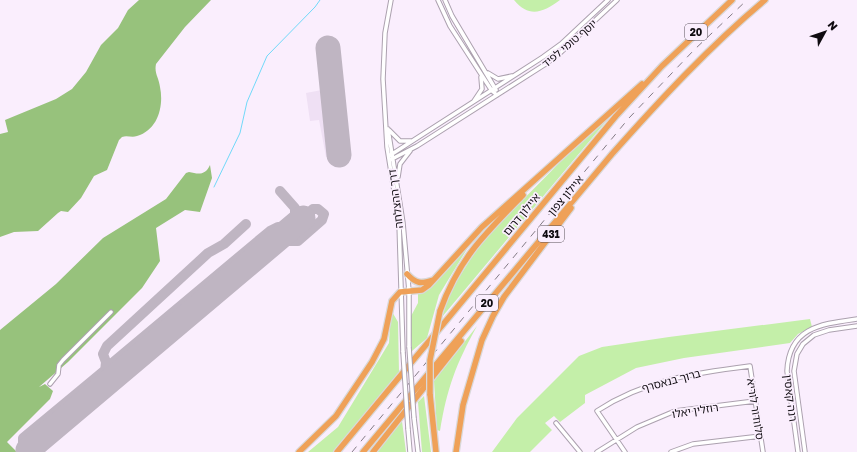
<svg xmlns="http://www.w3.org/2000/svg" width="857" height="452" font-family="'Golos Text','Noto Sans Hebrew',sans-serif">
<rect width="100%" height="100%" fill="#faeefd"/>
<path fill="#efe0f4" d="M327 89 336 157H326L319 120 310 121 306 93Z"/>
<path fill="#c4efa9" d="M514 0H560C543 12 530 19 514 0Z
M619 106 442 317 451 290 477 249 495 228 595 127Z
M464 249H467L439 295 427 338 412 351 410 318 418 303V294L422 292Z
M391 310 398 322 399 372 334 452H308L338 427 389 343Z
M810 319 812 327 798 334 790 343 684 358 636 368 585 395V403L560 422 554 416 545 423 552 430 530 452H492L517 418 579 356 602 347 669 337Z
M477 326C456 364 447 388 440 431L437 430 434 381Z
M424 396 431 452H422L418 402Z
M402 421 406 452H377Z"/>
<path fill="#97c27c" d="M139 0H211L185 27 156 64C154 73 159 78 160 87 164 106 158 130 137 136 132 138 127 135 122 137L119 140 107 170 94 176 81 198 68 212 61 211 58 213 38 231 14 232 0 237V134L8 132 5 120 56 99 72 89 86 72 101 45 118 28 128 10Z
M210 165 212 178 200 212 185 210 156 228 160 261 142 288 68 362 39 387 45 384 53 391 50 399 7 442 17 452H0V330L56 284 103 238 166 199 186 173 189 172C198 174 205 176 210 165Z"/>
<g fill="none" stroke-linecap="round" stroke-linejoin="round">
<path stroke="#71d9f9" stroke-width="1" d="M214 187 240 133 247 102 267 56 315 7 320 0"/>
<path stroke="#bfb5c2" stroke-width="10" d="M275 241H298L322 220 324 214 318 209H313L303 218
M105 369 270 231 278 227 283 228 295 218V208L280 191
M111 380 105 372 106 362 103 354 107 346 208 253 224 244 246 224
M28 450 23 446V438L105 370"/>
<path stroke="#bfb5c2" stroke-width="25" d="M328 48 339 155
M28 450 303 218"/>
<g stroke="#aca1af" stroke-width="5.5">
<path id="minor" d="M391 0 385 33 383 79 387 147 399 222 403 352
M438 0 450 26 492 91 497 95
M445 0 452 16 496 90
M488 73 498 79 512 76
M474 101 482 89 481 77
M388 129 403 223 409 291V347
M389 130 400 141H411
M389 156 543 57 561 44 608 0
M390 160 417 146 544 65 559 54 617 0
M398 177 400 164 410 151
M50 384 58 374 59 365 63 360 111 312
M414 418 418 452
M556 423 580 452
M408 429 410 452
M597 452 637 427 675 411 755 401
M625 452 597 411C644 380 695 373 750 366L763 452
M671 452 693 444 761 436
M798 452 787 371C789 327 821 324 857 319
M805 452 794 371 797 354 803 344 814 335 829 330 857 326"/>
</g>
<g stroke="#d9d8d9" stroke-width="8">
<path id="highway" d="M407 274C416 284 421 284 433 280
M440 311C459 258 485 234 523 195
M430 394 436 452
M299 452 336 416 372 362 384 339 392 301 400 292 422 290 429 285 482 227 642 84
M337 452 616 116 662 66 732 0
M363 452 612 154C660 100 710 46 765 0
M373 452 461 341
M456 452 463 405 482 340 493 316 504 297 571 208"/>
</g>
<use href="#minor" stroke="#fff" stroke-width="3.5"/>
<use href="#highway" stroke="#efa158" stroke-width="5.5"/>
<path stroke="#847c86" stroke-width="1" stroke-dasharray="7 7" stroke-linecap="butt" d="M352 452 629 118 694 50 747 0"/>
<g stroke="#aca1af" stroke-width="5.5" stroke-linecap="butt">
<path id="minor-bridge" d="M409 347 414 418
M403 352 408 429"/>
</g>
<g stroke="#d9d8d9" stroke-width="8" stroke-linecap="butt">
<path id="highway-bridge" d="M430 394V360L440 311"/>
</g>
<use href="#minor-bridge" stroke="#fff" stroke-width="3.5"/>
<use href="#highway-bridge" stroke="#efa158" stroke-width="5.5"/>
</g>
<g text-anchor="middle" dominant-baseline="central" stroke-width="3.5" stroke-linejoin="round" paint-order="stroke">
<g fill="#faeefd" stroke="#564f57" stroke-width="1">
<rect x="685" y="24" width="22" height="16" rx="3"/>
<rect x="538" y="226" width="26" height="16" rx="3"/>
<rect x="476" y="295" width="22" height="16" rx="3"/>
</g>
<g font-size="10" font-weight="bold" fill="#0f0b10">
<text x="696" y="32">20</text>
<text x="551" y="234">431</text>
<text x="487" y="303">20</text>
</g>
<g font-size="11" fill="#0f0b10" stroke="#faeefd">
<text transform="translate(569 43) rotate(-40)">יוסף טומי לפיד</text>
<text transform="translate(565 195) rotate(-50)">איילון צפון</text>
<text transform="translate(395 199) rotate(-97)">דרך ההצלחה</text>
<text transform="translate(521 214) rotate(-50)">איילון דרום</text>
<text transform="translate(671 380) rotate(-15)">ברוך בנאסרף</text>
<text transform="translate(791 398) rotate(83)">רנה קאסין</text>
<text transform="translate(756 409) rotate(81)">סלוודור לוריא</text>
<text transform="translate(695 410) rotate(-9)">רוזלין יאלו</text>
</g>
</g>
<g transform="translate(825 32) rotate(50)" stroke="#faeefd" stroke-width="3" paint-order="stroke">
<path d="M0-3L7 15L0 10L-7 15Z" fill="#0f0b10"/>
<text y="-6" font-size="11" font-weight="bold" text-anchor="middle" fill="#0f0b10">N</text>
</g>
</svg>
